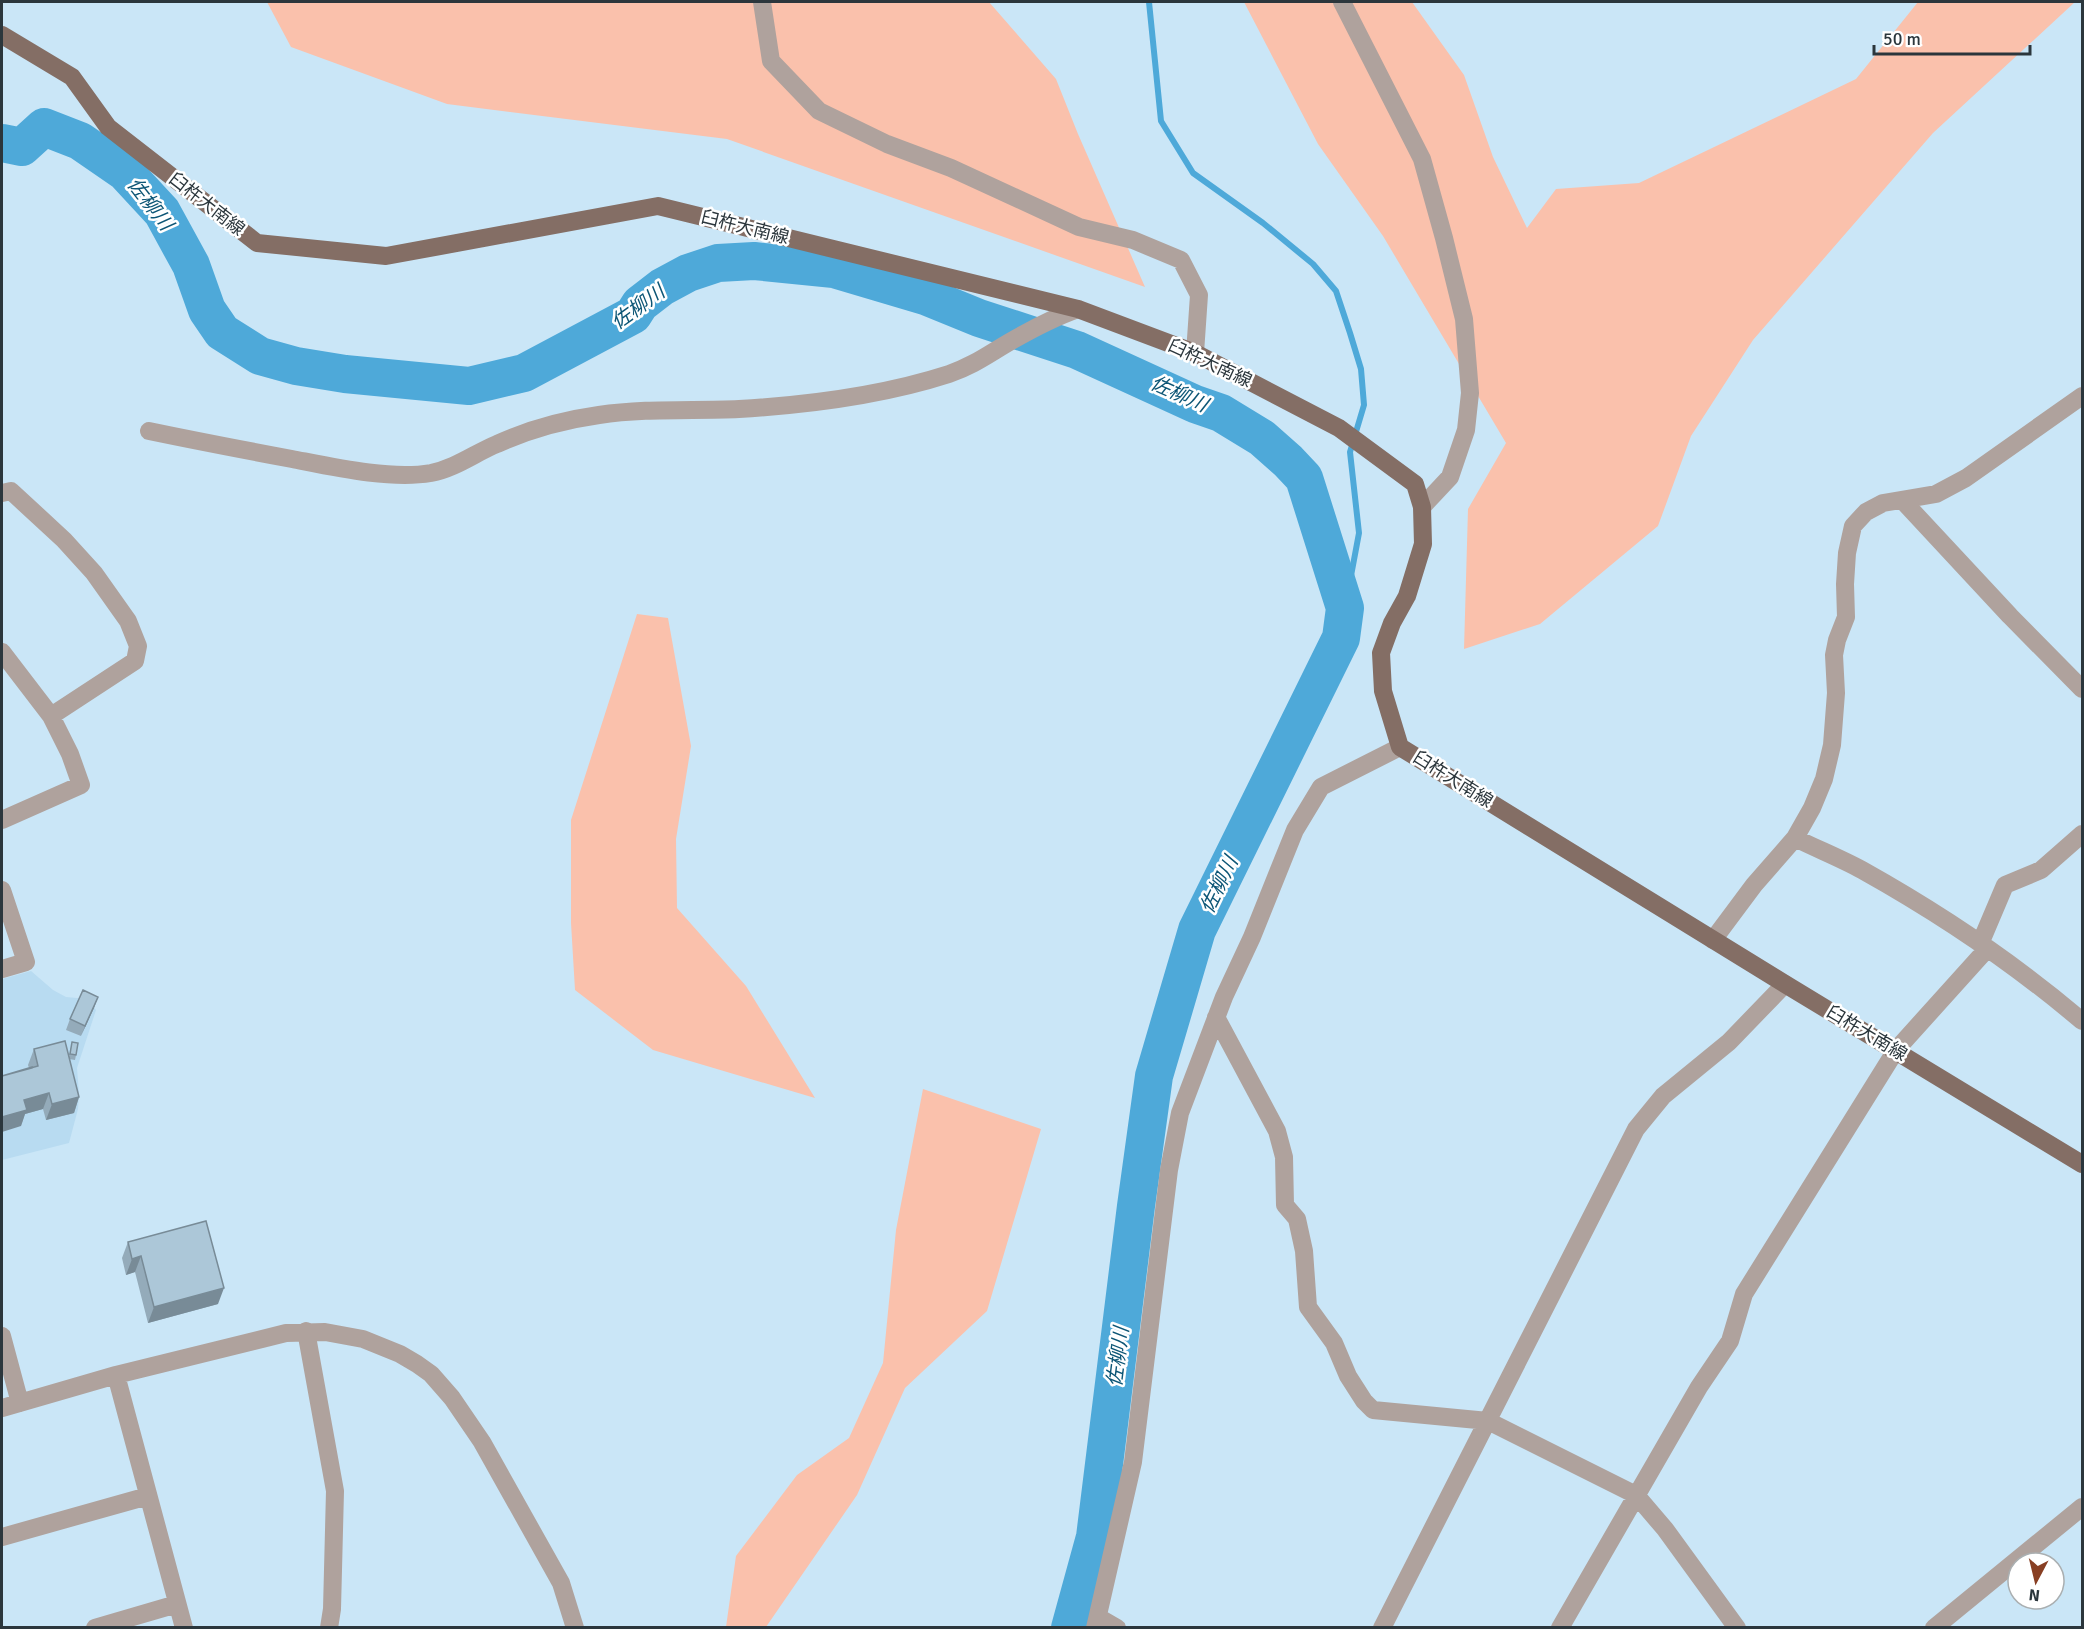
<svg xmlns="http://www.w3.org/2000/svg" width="2084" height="1629" font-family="Signika,'Noto Sans JP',sans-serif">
<rect width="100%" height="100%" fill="#cae6f7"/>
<path fill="#b8dbf1" d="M31 971 53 990 66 997 88 999 96 1010 77 1068 79 1094 78 1109 69 1143 2 1160V979Z"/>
<path fill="#fac1ac" d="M267 2H989L1056 79 1078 134 1145 287 727 139 447 104 291 47Z
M1244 2H1412L1464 75 1493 157 1527 228 1556 189 1639 183 1856 79 1918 2H2075L1933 133 1753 340 1691 436 1658 526 1540 624 1464 649 1468 509 1506 443 1383 236 1318 144Z
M637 614 668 618 691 746 676 839 677 908 746 986 815 1098 653 1050 575 990 571 923V820Z
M923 1089 1041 1129 987 1311 905 1388 857 1495 766 1627H726L736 1556 797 1475 849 1438 883 1363 896 1230Z"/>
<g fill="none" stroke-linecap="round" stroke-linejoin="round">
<path stroke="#4ea9d9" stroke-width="6" d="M1149 2 1161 121 1193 173 1263 223 1313 264 1336 291 1350 333 1361 369 1364 405 1350 452 1359 533 1345 608"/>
<path stroke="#4ea9d9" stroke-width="38" d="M2 143 22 147 44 127 80 141 125 172 162 212 191 265 207 310 222 332 260 356 296 366 345 374 469 386 524 373 633 315 640 304 662 287 688 273 718 263 754 261 834 269 925 296 979 318 1077 350 1195 404 1221 413 1262 438 1288 461 1304 478 1345 608 1341 638 1197 930 1154 1076 1136 1206 1095 1537 1070 1628"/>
<path stroke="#afa29d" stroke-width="18" d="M762 2 771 61 819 111 887 144 951 168 1079 227 1133 240 1181 260 1199 295 1195 353
M1342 2 1422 159 1444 238 1464 319 1470 393 1466 430 1450 477 1422 507
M149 431C197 441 244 450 292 459 333 467 390 480 431 473 456 468 475 453 497 444 530 429 563 420 599 415 645 408 693 411 739 409 807 405 884 395 949 374 975 365 990 353 1013 340 1034 328 1055 317 1078 309
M2 493 11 491 64 540 94 573 128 621 138 646 135 661 51 716
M1903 501 2010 616 2082 689
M2 652 51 716 70 754 81 785 2 820
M1795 838C1817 849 1840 858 1862 870 1939 913 2015 964 2082 1021
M2 890 26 962 2 969
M1713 940 1754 885 1795 838 1812 808 1824 779 1832 745 1836 693 1834 655 1837 640 1846 617 1845 584 1847 553 1853 526 1866 512 1883 503 1936 494 1966 478 2082 396
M1980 944 2005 885 2041 870 2082 834
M1216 1017 1277 1131 1284 1157 1285 1205 1297 1219 1304 1251 1308 1307 1334 1343 1348 1376 1364 1401 1373 1410 1488 1421 1636 1495 1665 1529 1737 1628
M306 1331 335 1491 332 1609 329 1628
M2 1336 20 1403
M116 1375 184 1628
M2 1408 116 1375 286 1333 325 1332 363 1339 400 1354 417 1364 431 1374 452 1398 482 1442 561 1583 575 1628
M2 1537 148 1496
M1098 1617 1117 1628
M95 1628 177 1604
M1095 1628 1133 1462 1169 1170 1180 1113 1224 997 1252 937 1295 830 1321 787 1400 747
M1382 1628 1636 1129 1663 1096 1729 1042 1785 984
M1560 1628 1699 1387 1730 1341 1744 1294 1896 1050 1987 949
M1934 1628 2082 1507"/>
<path stroke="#846e65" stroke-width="18" d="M2 35 72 77 108 127 257 243 386 256 658 206 1078 309 1195 353 1339 428 1415 484 1422 507 1423 544 1407 596 1392 623 1381 653 1383 691 1400 747 1785 984 2082 1164"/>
</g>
<path fill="#94abba" d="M98 997 81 1036 66 1030 70 1019Z
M72 1042 76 1055 75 1060 69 1059 79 1097 74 1113 46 1120 43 1109 25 1114 21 1126 29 1068 28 1065 34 1049 69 1057Z
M128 1242 218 1304 148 1323 135 1272 126 1275 122 1258Z"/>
<path fill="#788b97" d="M98 997 94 1008 81 1036 85 1026Z
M49 1093 43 1109 25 1114 21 1126 2 1132V1117L24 1100Z
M79 1097 74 1113 46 1120 52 1104Z
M141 1256 135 1272 126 1275 132 1259Z
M224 1288 218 1304 148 1323 154 1307Z"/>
<path fill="#acc7d8" stroke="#788b97" stroke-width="1.5" d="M83 990 98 997 85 1026 70 1019Z
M65 1041 79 1097 52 1104 49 1093 24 1100 27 1110 2 1117V1076L38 1066 34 1049Z
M72 1042 78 1043 76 1055 70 1054Z
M32 1067V1068L2 1076Z
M206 1221 224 1288 154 1307 141 1256 132 1259 128 1242Z"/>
<g text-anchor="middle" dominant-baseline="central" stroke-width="5" stroke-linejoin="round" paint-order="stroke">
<g font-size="18" fill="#2b363c" stroke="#fff">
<text transform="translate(207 204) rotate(38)">臼杵大南線</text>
<text transform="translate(745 227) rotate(14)">臼杵大南線</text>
<text transform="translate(1210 363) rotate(25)">臼杵大南線</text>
<text transform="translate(1453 779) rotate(32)">臼杵大南線</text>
<text transform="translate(1867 1033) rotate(31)">臼杵大南線</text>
</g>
<g font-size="20" font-style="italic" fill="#0d5676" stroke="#fff">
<text transform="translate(150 204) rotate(52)">佐柳川</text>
<text transform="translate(638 307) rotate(-36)">佐柳川</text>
<text transform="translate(1179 394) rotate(24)">佐柳川</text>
<text transform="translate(1219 885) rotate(-64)">佐柳川</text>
<text transform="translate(1118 1357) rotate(-83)">佐柳川</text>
</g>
</g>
<rect width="2084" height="1629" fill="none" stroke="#2b363c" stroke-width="6"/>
<g transform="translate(2036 1581) rotate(187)"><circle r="28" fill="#ffffff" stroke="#aaafb1" stroke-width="1.5"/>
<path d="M0-4.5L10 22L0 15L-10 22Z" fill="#883f23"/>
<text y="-9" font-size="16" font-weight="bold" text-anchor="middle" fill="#2b363c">N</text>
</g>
<path d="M1874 45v9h156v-9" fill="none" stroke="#2b363c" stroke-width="3"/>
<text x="1883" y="45" font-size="18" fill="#2b363c" stroke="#ffffff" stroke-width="4.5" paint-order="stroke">50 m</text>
</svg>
